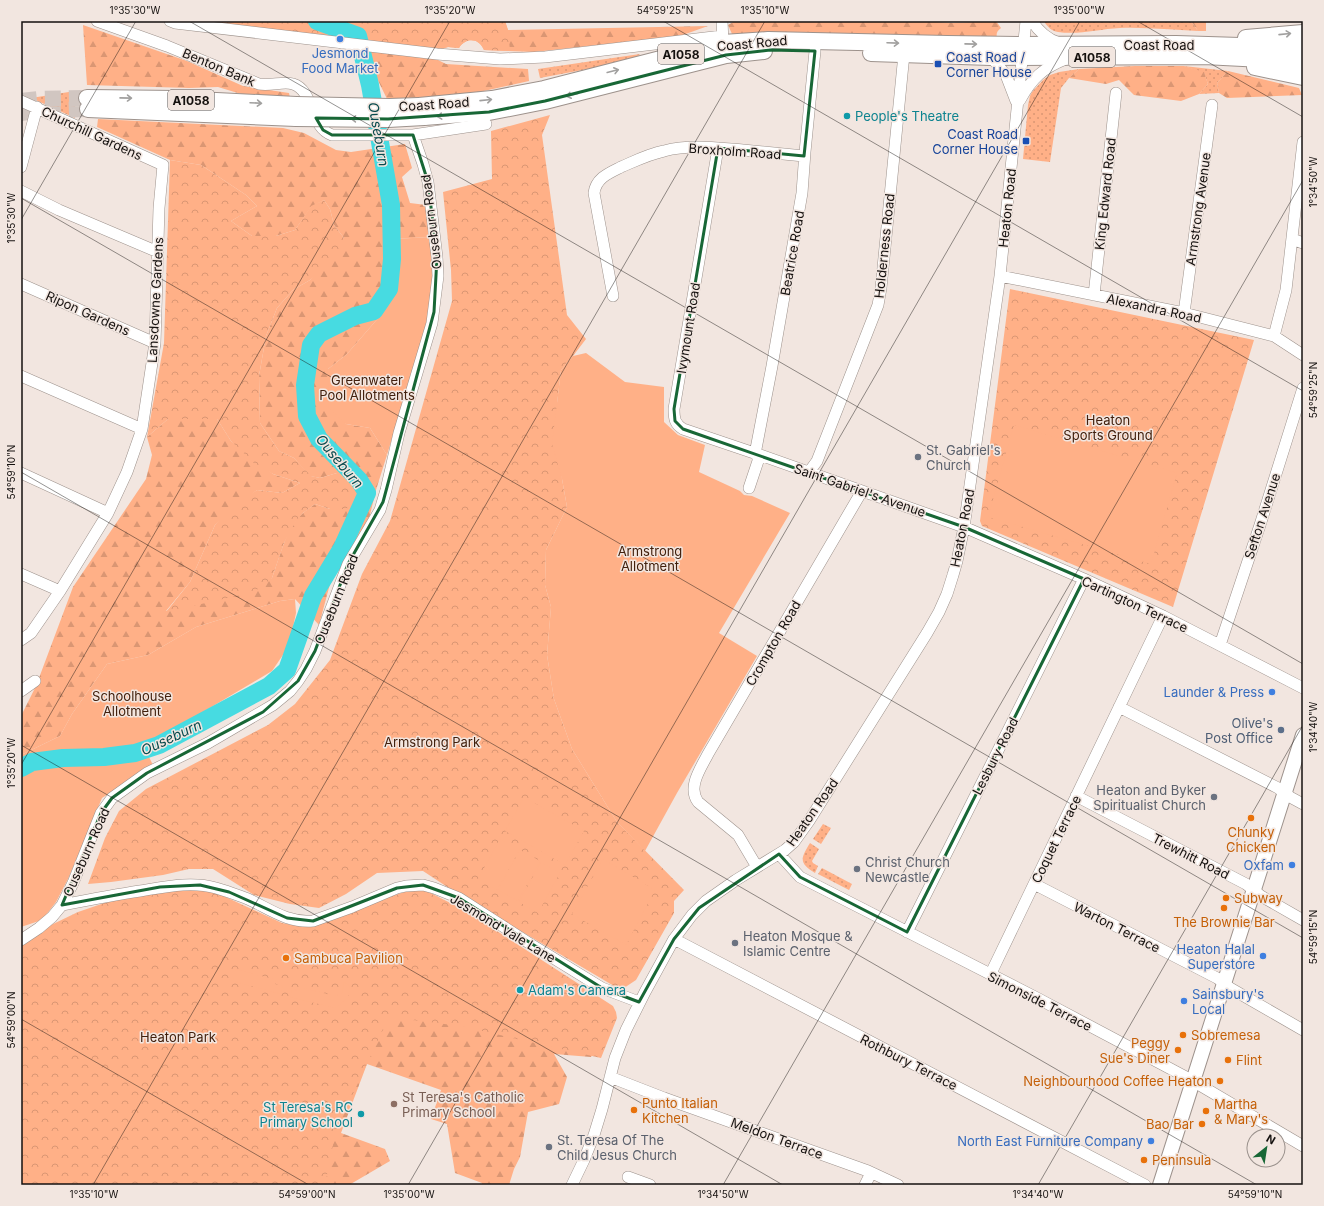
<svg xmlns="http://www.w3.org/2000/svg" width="1324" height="1206" font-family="Inter,sans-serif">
<defs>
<pattern id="grass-dots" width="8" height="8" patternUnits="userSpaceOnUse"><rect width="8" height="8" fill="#ffb087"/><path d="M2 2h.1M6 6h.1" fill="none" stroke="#da9673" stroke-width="1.8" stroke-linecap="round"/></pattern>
<pattern id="forest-firs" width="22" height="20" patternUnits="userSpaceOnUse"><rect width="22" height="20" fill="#ffb087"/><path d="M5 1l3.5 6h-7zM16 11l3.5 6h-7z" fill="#da9673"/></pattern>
<pattern id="park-crowns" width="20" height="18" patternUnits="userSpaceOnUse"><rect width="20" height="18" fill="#ffb087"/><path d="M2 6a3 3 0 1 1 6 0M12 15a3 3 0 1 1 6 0" fill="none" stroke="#da9673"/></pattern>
</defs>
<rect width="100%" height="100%" fill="#f2e6e0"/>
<path fill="url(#grass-dots)" d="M1044 21H1091L1093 22 1103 21H1191L1198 31C1172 30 1145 27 1120 28 1099 29 1079 35 1058 32 1052 31 1047 27 1044 21Z
M640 54 635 60 540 78 538 69Z
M1184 66 1228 71 1217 83 1219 93 1199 94 1208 84 1204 73Z
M1079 69 1069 78 1061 88 1050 162 1023 159 1028 105 1030 96 1032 92 1043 80 1050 75 1059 72Z
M75 91V118L31 98Z
M823 824 831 828 821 844 813 839Z
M810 843 819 849 812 861 813 863 818 866 815 873C798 863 801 858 810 843Z
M822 868 852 884 849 890 818 874Z"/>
<path fill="url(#forest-firs)" d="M349 21H505L508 30 708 26 680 36 534 52 484 50C479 38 466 37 459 48L448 47 441 49 436 59 446 64 528 69 529 81 461 96 388 101Z
M735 21H917L953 23 996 21 1001 28C997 31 996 33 997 38H991L732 34 728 25Z
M1191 21H1206V31H1198Z
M83 25 187 61 243 86 289 93 290 98 241 94 218 87 189 88 87 85Z
M1135 66H1184L1204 72 1208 84 1199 94 1181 101 1134 95 1119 80 1106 84 1069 78 1079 69Z
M1228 71 1299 88 1302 95 1227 98 1219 93 1217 83Z
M98 119 283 128 304 133 336 150 351 152 405 144 412 168 402 177 410 203 426 205 430 237 394 239 395 288 380 316 347 354 328 369 346 424 370 428 387 455 376 490 369 519 330 584 319 625 295 599 280 601 196 627 148 655 107 664 72 714 60 736 21 755V716L36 686 73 587 146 479 152 455 147 437 168 419H217L231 441 273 474 300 483 282 493 257 490 215 525 190 582 166 611 272 578C279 559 284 537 296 520 301 514 308 509 315 504L330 509 337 473 320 478 310 476 294 458 279 451 260 423 259 376 266 336 277 308 293 290 310 280 344 238 334 225 330 209 324 200 311 207 295 230 276 236H252L231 221 257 206 246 195 201 165 170 160 97 127Z
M377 1003 601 1040 591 1057 554 1054 567 1077 559 1104 528 1112 520 1157 514 1169 509 1185H482V1183L455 1173 447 1124 431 1119 441 1090 367 1064 341 1133 385 1149 390 1161 349 1185H278Z"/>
<path fill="url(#park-crowns)" d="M200 21H505L508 30 510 51 484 50C479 38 466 37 459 48L448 47 441 49Z
M550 115 542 135 567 315 586 339 573 356 561 370 557 404 562 479 567 507 546 550 545 585 551 607 547 655 554 699 572 749 617 822 684 890 674 901V913L636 980 624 988 614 986 458 894 423 871 377 873 346 894 319 908 290 904 254 895 213 869H189L163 875 111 882 88 884 105 838 119 811 146 789 268 725 295 704 330 660 362 574 390 521 452 301 451 270 443 192 492 179 491 131Z
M170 160 201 165 246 195 257 206 231 221 252 236H276L295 230 311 206 324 200 330 209 334 225 344 238 342 251 310 280 293 290 277 308 266 336 259 376 260 423 279 451 294 458 311 476 320 478 337 473 348 478 355 483 347 509H330L315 504 303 513 296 521 284 543 272 578 254 592 166 612 190 582 215 525 238 502 257 490 282 493 300 483 273 474 254 463 231 441 217 419H168L147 437 164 343Z
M1010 289 1254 340 1173 607 982 526 980 521Z
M419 887 466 911 613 1006 616 1012 617 1018 601 1058 460 1026 389 1017 336 1130 325 1185H21V945L51 925 78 912 116 899 188 889 217 893 282 923 304 927 321 923 360 907Z"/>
<path fill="#ffb087" d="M430 237 433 273 431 309 387 455 370 428 346 424 329 408 328 369 347 354 380 316 395 288 394 239Z
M586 353 625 382 664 387V422L678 435 705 445 699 472 740 491 744 495 752 496 790 513 719 633 757 656 677 793 645 851 617 822 572 749 554 699 547 655 551 607 545 585 546 550 567 507 562 479 552 444 561 370 573 356Z
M1014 425 1177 473 1151 564 988 517Z
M295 599 296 613 289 646 272 671 144 747 153 765 102 798 68 879 56 902 42 920 21 927V755L60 736 72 714 107 664 148 655 196 627 280 601Z
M524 797 584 831 565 865 505 831Z
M500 839 520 849 497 890 478 879Z
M520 850 540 861 518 901 498 890Z
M603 859 655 890 626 945 572 914Z
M541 862 560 873 538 913 519 902Z
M236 969 276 980 275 984 283 986 281 994 233 981Z
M344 982 350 986 348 998 335 1008 290 997 292 989 299 991 300 987 335 996 342 993Z"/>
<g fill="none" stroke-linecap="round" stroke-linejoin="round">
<path stroke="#47dbe1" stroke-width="18" d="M21 768 32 762 63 758 104 757 135 753 159 745 269 686 287 670 313 596 342 548 367 493 359 480 319 439 307 416 305 385 311 345 319 334 355 316 374 311 389 289 392 259 391 205 370 85 358 36 317 21"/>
<path stroke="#d1c6c1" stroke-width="16" stroke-dasharray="16 8" stroke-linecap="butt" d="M21 101 38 99 87 98
M21 113 35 111 88 109"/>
<g stroke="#9d928c" stroke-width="12">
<path id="minor" d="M97 21 167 46 259 84C271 86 284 81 293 84 315 91 309 127 332 135H413L486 124
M170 21 175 23 437 54 500 59 545 57 722 36
M722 21 723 42
M1032 21C1039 32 1047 39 1059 43
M991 57 1006 75 1016 101
M1020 100C1032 78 1043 68 1066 59
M21 101 163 165 159 208 155 343 142 429 127 472 108 513 60 591 31 633 21 640
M718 148 674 409C674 419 675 424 683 429L760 455 964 527 1084 579 1163 616 1303 688
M21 167 37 107
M21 191 59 210 158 252
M1292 239 1303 243
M1000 276 1184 313 1274 336 1303 355
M21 284 155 343
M1094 295 1116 93
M613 296 594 193C596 178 609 173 621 167 635 161 649 154 664 151 690 144 717 148 743 150 764 152 784 154 804 156
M1184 313 1212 105
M1274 336 1286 290 1303 142
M21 376 142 429
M755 454 772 366 802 193 805 152 815 51
M809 472 817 461 878 305 881 288 904 54
M21 473 108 513
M749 488 760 455
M21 574 60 591
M1220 645 1260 525 1303 388
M21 691 35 681
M1119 707 1278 788 1290 797 1303 804
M1076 796 1246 884 1261 896 1303 920
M779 854 800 877 1037 998 1186 1077 1303 1146
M757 867 738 835 698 802C687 787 701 768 708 754L862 491
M1034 884 1217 978 1230 988 1303 1030
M62 905C88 900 114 895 140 891 165 887 191 881 216 888 227 891 237 895 248 899 270 909 287 923 313 921L352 907 397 888 406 886 423 885 434 888 459 898 532 945 602 988 639 1002
M907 932 1084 579
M674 939 1145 1185
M21 940 39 928 52 917 62 905 73 883 101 813 112 798 147 773 208 743 273 705 290 691 298 681 306 669 315 651 348 564 380 510 386 490 399 433 432 323 438 276 437 257 428 182 423 164 413 135
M992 976 993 969 1163 616
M610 1077 664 1098 868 1171 898 1185
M628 1177 650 1185
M572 1185 584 1160 594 1135 602 1109 615 1058 626 1030 645 992 674 939 692 915 706 901 736 880 785 850 794 842 809 821 927 633 939 612 947 594 953 575 957 561 964 527 1000 276 1026 21
M865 1185 871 1173"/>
</g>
<g stroke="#9d928c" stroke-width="16">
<path id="major" d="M1160 1185 1303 735"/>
</g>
<g stroke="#9d928c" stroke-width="18">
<path id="highway" d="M1246 38 1303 33
M871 53 991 57 1204 56 1303 61
M1255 67 1303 77
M87 98 177 99 296 105
M419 106 492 99 544 89 723 43 768 40 947 44 1024 45 1176 44 1303 48
M88 109 296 118
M424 117 489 112 545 101 726 55 764 51"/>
</g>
<use href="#minor" stroke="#fff" stroke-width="11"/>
<use href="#major" stroke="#fff" stroke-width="14"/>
<use href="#highway" stroke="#fff" stroke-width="16"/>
<g stroke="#9d928c" stroke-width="18" stroke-linecap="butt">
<path id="highway-bridge" d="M296 105 389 107 419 106
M296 118 388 119 424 117"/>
</g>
<use href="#highway-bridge" stroke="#fff" stroke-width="16"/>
</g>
<defs><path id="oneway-shaft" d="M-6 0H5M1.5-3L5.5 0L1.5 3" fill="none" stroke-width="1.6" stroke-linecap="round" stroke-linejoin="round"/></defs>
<g stroke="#a1a09f">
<use href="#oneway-shaft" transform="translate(1285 34) rotate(-6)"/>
<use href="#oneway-shaft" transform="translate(893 43) rotate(2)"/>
<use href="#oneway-shaft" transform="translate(971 44) rotate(1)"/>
<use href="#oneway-shaft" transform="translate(613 71) rotate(-14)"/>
<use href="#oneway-shaft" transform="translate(572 95) rotate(166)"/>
<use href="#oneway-shaft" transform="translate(126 98) rotate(1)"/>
<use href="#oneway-shaft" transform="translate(486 100) rotate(-6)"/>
<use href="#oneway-shaft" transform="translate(256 103) rotate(3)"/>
<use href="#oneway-shaft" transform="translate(443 116) rotate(175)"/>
<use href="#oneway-shaft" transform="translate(357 119) rotate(-178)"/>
</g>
<path fill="none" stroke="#186736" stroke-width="3" stroke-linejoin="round" d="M770 50 815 51 804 156 718 148 674 409 675 421 683 429 964 527 1084 579 907 932 800 877 779 854 699 908 674 939 639 1002 602 988 459 898 423 885 397 888 313 921 287 918 229 892 200 885 160 887 62 905 101 813 112 798 147 773 263 712 298 681 315 651 348 564 383 502 434 312 437 257 428 182 413 135H332L323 130 316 118 388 119 489 112 545 101 726 55Z"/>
<path fill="none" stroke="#15110f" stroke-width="1" stroke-opacity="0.45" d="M189 21 1303 664M663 21 1303 391M1137 21 1303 117M21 198 1303 938M21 220 136 21M21 472 1257 1185M21 745 783 1185M21 765 450 21M21 1019 309 1185M93 1185 765 21M408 1185 1080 21M723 1185 1303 180M1038 1185 1303 725"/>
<g fill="#3f7fe0" stroke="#f2e6e0" stroke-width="1.5">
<circle cx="340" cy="39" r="4"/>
<circle cx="1272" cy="692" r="4"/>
<circle cx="1292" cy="865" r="4"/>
<circle cx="1263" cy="956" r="4"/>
<circle cx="1184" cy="1001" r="4"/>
<circle cx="1151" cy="1141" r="4"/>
</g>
<g fill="#1a4fb4" stroke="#f2e6e0" stroke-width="1.5">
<rect x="934" y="60" width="8" height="8" rx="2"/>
<rect x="1022" y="137" width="8" height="8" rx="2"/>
</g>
<g fill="#0f9aa8" stroke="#f2e6e0" stroke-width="1.5">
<circle cx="847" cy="116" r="4"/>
<circle cx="520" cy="990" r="4"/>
<circle cx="361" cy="1114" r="4"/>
</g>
<g fill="#6b7280" stroke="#f2e6e0" stroke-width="1.5">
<circle cx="918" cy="457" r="4"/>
<circle cx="1214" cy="797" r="4"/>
<circle cx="857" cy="869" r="4"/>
<circle cx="735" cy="943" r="4"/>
<circle cx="549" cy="1147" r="4"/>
</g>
<circle fill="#5c6f8a" stroke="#f2e6e0" stroke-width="1.5" cx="1281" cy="730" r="4"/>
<g fill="#e8710a" stroke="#f2e6e0" stroke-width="1.5">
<circle cx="1251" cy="818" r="4"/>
<circle cx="1226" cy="898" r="4"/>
<circle cx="1224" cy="908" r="4"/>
<circle cx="286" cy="958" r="4"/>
<circle cx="1183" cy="1035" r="4"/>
<circle cx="1178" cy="1050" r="4"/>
<circle cx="1228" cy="1060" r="4"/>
<circle cx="1220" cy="1081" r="4"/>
<circle cx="634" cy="1110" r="4"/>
<circle cx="1206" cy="1111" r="4"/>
<circle cx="1202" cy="1124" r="4"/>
<circle cx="1144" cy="1160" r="4"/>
</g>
<circle fill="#8d6e63" stroke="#f2e6e0" stroke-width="1.5" cx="394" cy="1104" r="4"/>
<g text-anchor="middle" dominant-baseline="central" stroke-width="3" stroke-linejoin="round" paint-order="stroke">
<g fill="#f2e6e0" stroke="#57514e" stroke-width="1">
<rect x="658" y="44" width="46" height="20" rx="3"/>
<rect x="1069" y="47" width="46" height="20" rx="3"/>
<rect x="168" y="90" width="46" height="20" rx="3"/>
</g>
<g font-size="12" font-weight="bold" fill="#15110f">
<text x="681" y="54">A1058</text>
<text x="1092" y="57">A1058</text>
<text x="191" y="100">A1058</text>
</g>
<g font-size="13" fill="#15110f" stroke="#f2e6e0">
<text transform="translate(752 43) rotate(-5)">Coast Road</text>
<text x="1159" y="45">Coast Road</text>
<text transform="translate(219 67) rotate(23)">Benton Bank</text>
<text transform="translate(434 104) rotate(-4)">Coast Road</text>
<text transform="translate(92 133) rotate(25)">Churchill Gardens</text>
<text transform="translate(735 151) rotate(4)">Broxholm Road</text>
<text transform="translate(1105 194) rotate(-84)">King Edward Road</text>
<text transform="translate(1007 208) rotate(-84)">Heaton Road</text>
<text transform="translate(1198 209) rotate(-82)">Armstrong Avenue</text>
<text transform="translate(431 222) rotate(-97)">Ouseburn Road</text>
<text transform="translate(884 246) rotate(-84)">Holderness Road</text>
<text transform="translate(792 253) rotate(-80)">Beatrice Road</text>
<text transform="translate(155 300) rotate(-87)">Lansdowne Gardens</text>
<text transform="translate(1154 308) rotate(12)">Alexandra Road</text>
<text transform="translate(88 313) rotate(24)">Ripon Gardens</text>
<text transform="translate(688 328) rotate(-81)">Ivymount Road</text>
<text transform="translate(860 490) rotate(19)">Saint Gabriel's Avenue</text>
<text transform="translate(1262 516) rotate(-72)">Sefton Avenue</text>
<text transform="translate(962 528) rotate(-79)">Heaton Road</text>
<text transform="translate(336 599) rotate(-68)">Ouseburn Road</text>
<text transform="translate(1135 604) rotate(25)">Cartington Terrace</text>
<text transform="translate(773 643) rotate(-60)">Crompton Road</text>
<text transform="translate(995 756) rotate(-63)">Lesbury Road</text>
<text transform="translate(812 812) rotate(-55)">Heaton Road</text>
<text transform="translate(1056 839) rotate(-64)">Coquet Terrace</text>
<text transform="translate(86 852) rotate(-66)">Ouseburn Road</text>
<text transform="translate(1191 856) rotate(27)">Trewhitt Road</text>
<text transform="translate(1117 927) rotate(27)">Warton Terrace</text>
<text transform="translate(503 928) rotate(31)">Jesmond Vale Lane</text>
<text transform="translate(1040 1001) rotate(27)">Simonside Terrace</text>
<text transform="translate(909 1062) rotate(27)">Rothbury Terrace</text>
<text transform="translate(777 1138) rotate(20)">Meldon Terrace</text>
</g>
<g font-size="13" fill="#366cbe" stroke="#f2e6e0" text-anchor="end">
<text x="340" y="53" text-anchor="middle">Jesmond<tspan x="340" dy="15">Food Market</tspan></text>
<text x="1264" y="692">Launder &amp; Press</text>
<text x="1284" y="865">Oxfam</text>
<text x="1255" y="949">Heaton Halal<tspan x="1255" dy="15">Superstore</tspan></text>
<text x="1192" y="994" text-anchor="start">Sainsbury's<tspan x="1192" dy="15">Local</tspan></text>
<text x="1143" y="1141">North East Furniture Company</text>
</g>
<g font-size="13" fill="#164399" stroke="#f2e6e0" text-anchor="start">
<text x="946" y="57">Coast Road /<tspan x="946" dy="15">Corner House</tspan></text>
<text x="1018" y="134" text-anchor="end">Coast Road<tspan x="1018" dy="15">Corner House</tspan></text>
</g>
<g font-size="13" fill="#0d838f" stroke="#f2e6e0" text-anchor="start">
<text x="855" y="116">People's Theatre</text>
<text x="528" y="990">Adam's Camera</text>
<text x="353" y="1107" text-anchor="end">St Teresa's RC<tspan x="353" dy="15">Primary School</tspan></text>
</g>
<g font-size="13" fill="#42200d" stroke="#f2e6e0">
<text x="367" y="380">Greenwater<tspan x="367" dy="15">Pool Allotments</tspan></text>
<text x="1108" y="420">Heaton<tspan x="1108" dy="15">Sports Ground</tspan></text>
<text x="650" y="551">Armstrong<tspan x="650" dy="15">Allotment</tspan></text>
<text x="132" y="696">Schoolhouse<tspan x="132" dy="15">Allotment</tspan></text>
<text x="432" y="742">Armstrong Park</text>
<text x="178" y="1037">Heaton Park</text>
</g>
<g font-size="13" fill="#5b616d" stroke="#f2e6e0" text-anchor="start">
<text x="926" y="450">St. Gabriel's<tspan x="926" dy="15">Church</tspan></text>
<text x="1206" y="790" text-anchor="end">Heaton and Byker<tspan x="1206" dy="15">Spiritualist Church</tspan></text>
<text x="865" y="862">Christ Church<tspan x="865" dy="15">Newcastle</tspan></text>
<text x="743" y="936">Heaton Mosque &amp;<tspan x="743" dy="15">Islamic Centre</tspan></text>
<text x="557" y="1140">St. Teresa Of The<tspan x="557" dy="15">Child Jesus Church</tspan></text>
</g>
<g font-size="13" fill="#4e5e75" stroke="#f2e6e0" text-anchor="end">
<text x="1273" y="723">Olive's<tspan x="1273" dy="15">Post Office</tspan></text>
</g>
<g font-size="13" fill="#c56008" stroke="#f2e6e0" text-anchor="start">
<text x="1251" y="832" text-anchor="middle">Chunky<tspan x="1251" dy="15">Chicken</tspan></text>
<text x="1234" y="898">Subway</text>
<text x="1224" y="922" text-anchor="middle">The Brownie Bar</text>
<text x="294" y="958">Sambuca Pavilion</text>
<text x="1191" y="1035">Sobremesa</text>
<text x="1170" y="1043" text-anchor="end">Peggy<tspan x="1170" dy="15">Sue's Diner</tspan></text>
<text x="1236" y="1060">Flint</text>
<text x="1212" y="1081" text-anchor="end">Neighbourhood Coffee Heaton</text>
<text x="642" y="1103">Punto Italian<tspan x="642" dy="15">Kitchen</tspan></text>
<text x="1214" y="1104">Martha<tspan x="1214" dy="15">&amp; Mary's</tspan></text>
<text x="1194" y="1124" text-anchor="end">Bao Bar</text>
<text x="1152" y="1160">Peninsula</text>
</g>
<g font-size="13" fill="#785e54" stroke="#f2e6e0" text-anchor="start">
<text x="402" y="1097">St Teresa's Catholic<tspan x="402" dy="15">Primary School</tspan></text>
</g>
<g font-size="14" font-style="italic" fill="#084a4d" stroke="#f2e6e0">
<text transform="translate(379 134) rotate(80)">Ouseburn</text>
<text transform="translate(340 461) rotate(50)">Ouseburn</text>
<text transform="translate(171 737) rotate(-25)">Ouseburn</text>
</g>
</g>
<rect width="1324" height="1206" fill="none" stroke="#f2e6e0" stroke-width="44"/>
<g transform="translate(1266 1148) rotate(30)"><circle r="19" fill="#f2e6e0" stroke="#9a918c"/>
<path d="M0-3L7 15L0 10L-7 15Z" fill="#186736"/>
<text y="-6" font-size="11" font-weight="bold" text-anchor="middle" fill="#15110f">N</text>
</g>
<rect x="22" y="22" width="1280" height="1162" fill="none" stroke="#15110f" stroke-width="1.5"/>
<g font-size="10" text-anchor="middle" fill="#15110f">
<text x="135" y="14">1°35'30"W</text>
<text x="450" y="14">1°35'20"W</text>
<text x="665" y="14">54°59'25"N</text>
<text x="765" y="14">1°35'10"W</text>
<text x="1079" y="14">1°35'00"W</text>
<text transform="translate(1313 182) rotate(-90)" y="4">1°34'50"W</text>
<text transform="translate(11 218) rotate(-90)" y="4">1°35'30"W</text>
<text transform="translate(1313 390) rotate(-90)" y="4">54°59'25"N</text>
<text transform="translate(11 472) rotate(-90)" y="4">54°59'10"N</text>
<text transform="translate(1313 727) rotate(-90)" y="4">1°34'40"W</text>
<text transform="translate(11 763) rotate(-90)" y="4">1°35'20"W</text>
<text transform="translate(1313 937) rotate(-90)" y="4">54°59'15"N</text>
<text transform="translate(11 1020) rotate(-90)" y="4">54°59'00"N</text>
<text x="94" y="1198">1°35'10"W</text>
<text x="307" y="1198">54°59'00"N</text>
<text x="409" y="1198">1°35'00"W</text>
<text x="723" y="1198">1°34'50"W</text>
<text x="1038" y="1198">1°34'40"W</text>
<text x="1255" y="1198">54°59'10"N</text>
</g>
</svg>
